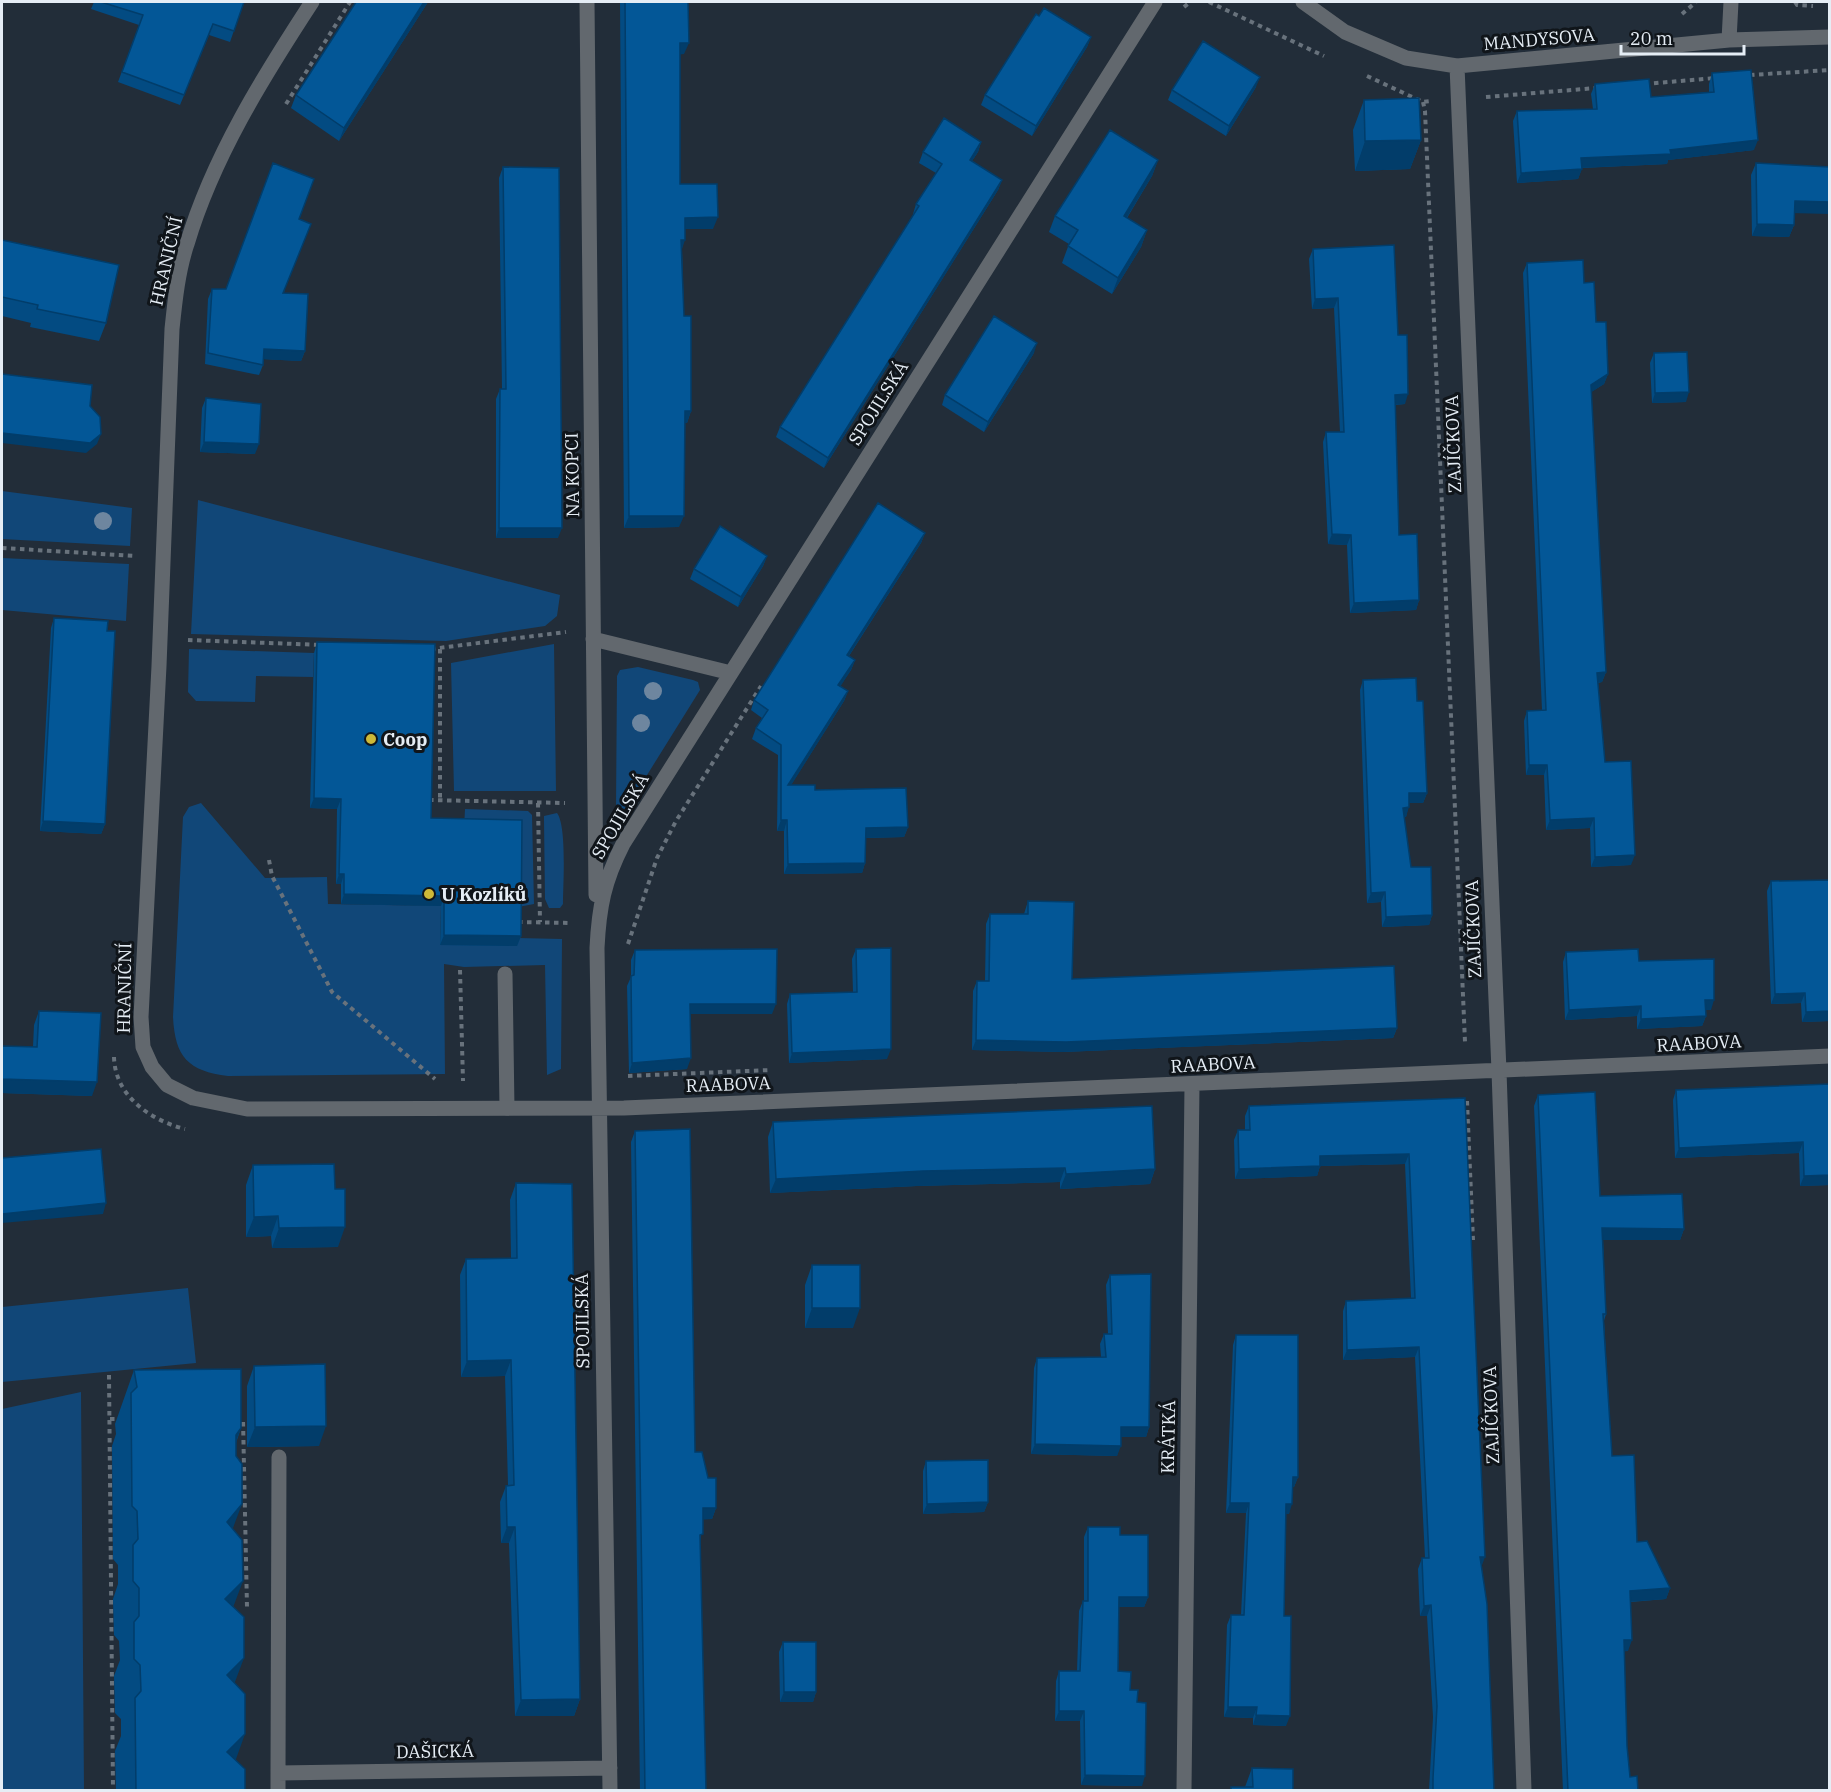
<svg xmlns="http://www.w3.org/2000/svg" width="1831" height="1792" font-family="'IBM Plex Serif',serif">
<rect width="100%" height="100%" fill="#222d39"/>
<path fill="#114778" d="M2 491 132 508 130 546 2 539Z
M198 500 560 595 557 616 545 626 446 641 191 634Z
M2 558 129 564 126 621 2 610Z
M554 644 556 791H454L451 663Z
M189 649 314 653 313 677 256 676 255 702 196 701 188 692Z
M638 667 693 680 698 682 700 690 624 812 618 814 616 808 617 676 620 670Z
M201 803 265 878 327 877 328 904 441 906 440 944 517 938 562 939 561 1069 547 1075 545 965 464 967 444 964 445 1074 228 1076C188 1071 175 1057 173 1017L183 817 189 807Z
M465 809 528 811 532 815 534 904 518 907 464 829Z
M557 813C567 826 563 886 563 904L560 908H549L545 899 544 821V816Z
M188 1288 196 1363 2 1382V1307Z
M81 1392 84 1790H2V1409Z"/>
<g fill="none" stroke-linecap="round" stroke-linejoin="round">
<path stroke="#68727c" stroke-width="4" stroke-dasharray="4.5 4.5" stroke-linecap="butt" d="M1209 2 1324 56
M1795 2 1797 5 1813 6
M1184 7 1190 2
M1682 14 1696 2
M1750 75 1830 70
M1367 76 1423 102 1431 101
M1645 84 1715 78
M1486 97 1596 88
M1423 102 1425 111 1465 1042
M286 104 350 2
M2 548 136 556
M188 640 322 645
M431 649 566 632
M440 649V800
M429 800 565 803
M538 803 540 922
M269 860 272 876 332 992 435 1079
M518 922 570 923
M628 944 657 858 676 821 761 686
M460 970 463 1081
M114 1057C115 1096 150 1120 185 1129
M628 1076 771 1070
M1467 1101 1473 1240
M109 1375 113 1790
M110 1419H121
M236 1420H243L247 1607"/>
<path stroke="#62686e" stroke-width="15" d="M505 974 507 1108"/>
<path stroke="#62686e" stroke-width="15" d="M312 2C263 77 213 157 187 244 178 271 175 300 172 329L159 666 141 1017 143 1047 152 1067 167 1085 193 1098 247 1109 624 1108 1830 1056
M587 2 596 895
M1303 2 1345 32 1406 58 1457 66 1729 40 1830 37
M1729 40 1731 2
M1457 66 1499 1071 1524 1790
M593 639 731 673
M278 1773 279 1457
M278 1790V1773L610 1768
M610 1790 597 948C599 907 604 881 623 844L1155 2
M1184 1790 1192 1085"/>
</g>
<g fill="#6e869f">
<circle cx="103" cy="521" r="9"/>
<circle cx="653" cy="691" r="9"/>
<circle cx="641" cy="723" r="9"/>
</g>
<path fill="#034b82" d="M94 2H244L230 42 209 35 180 105 118 82 139 25 91 9Z
M356 2H428L339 141 291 108 296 95Z
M620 2H688L684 54H680V184L713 229H685L682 249 684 316 691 411 687 423H685L679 527 624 528Z
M1039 16 1091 37 1087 47 1032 136 981 105 985 95Z
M1712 73 1754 150 1668 160 1667 164 1582 168 1578 179 1517 183 1513 121 1517 111 1593 109 1591 94 1595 84 1651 97 1709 92V84Z
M1256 87 1226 136 1168 100 1172 90Z
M1364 100 1421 140 1410 169 1355 171 1353 130Z
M981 142 978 152 972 161 1002 180 998 190 824 468 776 437 780 427 914 215 913 214 916 204 936 173 919 163 923 152Z
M1158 160 1152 176 1127 218 1147 230 1141 247 1112 294 1062 263 1069 244 1049 232 1055 216Z
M1756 163 1794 213V225L1789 237 1752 236 1751 175Z
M503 167 558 538H496V399L500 389H502L499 178Z
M299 219 284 293 305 351 301 361 263 359V365L259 375 205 364 208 299 212 289H226Z
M2 240 106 323 99 341 30 327 31 323 2 316Z
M1313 249 1398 335 1405 404 1395 405 1399 535 1419 600 1416 610 1350 613 1347 545 1328 544 1323 442 1326 432H1340L1334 308 1312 309 1309 259Z
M1527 263 1596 322 1608 374 1604 384 1591 392 1606 672 1602 682 1598 683 1605 762 1631 865 1591 867 1590 828 1546 830 1544 775H1526L1524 721 1527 711 1542 710 1523 273Z
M1034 353 984 432 942 405 945 395Z
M1654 353 1686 402 1652 403 1650 363Z
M206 398 255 454 200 452 202 408Z
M925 533 921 543 849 656 855 660 851 670 840 686 848 691 844 701 791 785 815 790 908 827 904 837 866 838 865 863 862 873 784 874V831H777L778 755 752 739 756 728 762 718 751 710 754 700Z
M767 556 763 566 738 607 690 579 694 569Z
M54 618 107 631 105 824 101 834 40 831 51 628Z
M317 642 431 818 521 936 517 946 440 945 441 906 341 904V884H336L337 809 310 808 314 653Z
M1363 680 1417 701 1427 793 1423 803H1409L1406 817H1404L1411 867 1432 915 1429 925 1382 927 1381 902 1367 903 1360 690Z
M1771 881 1830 1021 1802 1022 1801 1003 1771 1004 1767 891Z
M1028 901 1072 979 1397 1028 1393 1038 1063 1052 972 1050 973 991 977 981H985L986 924 990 914H1024Z
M856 949 887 1059 789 1063 787 1004 790 994 853 992 852 959Z
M635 950 772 1014H690L687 1069 629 1073 627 986 631 977V960Z
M1566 952 1639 961 1711 1010H1705L1706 1016 1702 1026 1637 1029V1016L1565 1020 1563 962Z
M39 1011 92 1096 2 1093V1046L33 1047 34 1025Z
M1830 1084V1185L1800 1186 1799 1153 1675 1158 1673 1100 1676 1090Z
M1538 1095 1600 1196 1684 1229 1680 1240H1603L1606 1314 1604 1321 1612 1456 1637 1542 1670 1588 1666 1599 1631 1602 1628 1651H1624L1627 1746 1630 1777 1638 1791H1563L1534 1106Z
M1465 1098 1482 1566 1494 1791H1429L1433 1717 1427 1616H1420L1419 1594 1418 1569 1422 1558H1425L1415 1357 1343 1360V1311L1346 1301 1411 1298 1405 1164 1320 1166 1317 1176 1235 1179 1234 1140 1238 1130H1245V1116L1249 1106Z
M773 1122 1155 1169 1150 1184 1060 1189V1182L917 1186 770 1193 768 1137Z
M635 1131 695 1452 708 1478 716 1508 712 1519H703L700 1543 706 1791H640L631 1142Z
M253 1165 335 1189 338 1247 272 1248 271 1236 246 1237V1185Z
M516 1183 580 1699 574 1716H515L509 1543H501L500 1502 506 1486 508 1485 505 1376 461 1377 460 1275 466 1259 511 1258 510 1200Z
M812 1265 853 1328H805V1285Z
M1110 1275 1149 1427 1146 1437H1121L1117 1456 1031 1454 1034 1368 1037 1358 1101 1357 1100 1344 1104 1334H1108L1106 1285Z
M1236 1335 1298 1477 1294 1487H1293L1289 1514H1286L1284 1616 1286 1726 1253 1725V1718L1224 1717 1227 1625 1231 1615H1241L1246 1513H1226L1233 1345Z
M254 1366 319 1446 247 1447V1386Z
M134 1370 241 1428 236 1443 233 1529V1607L236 1760 245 1791H116L115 1751 121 1736V1719L115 1713 114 1676 120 1660 119 1641 114 1635 113 1599 118 1584V1565L113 1559 112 1446 116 1434 115 1424Z
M926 1461 988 1502 984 1512 923 1514V1471Z
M1088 1527 1120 1535 1148 1597 1144 1607H1119L1118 1671 1137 1702 1142 1786 1081 1785 1080 1721H1055L1056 1681 1059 1671H1077L1079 1611 1083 1601H1084V1537Z
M783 1642 816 1692 813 1702H780L779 1652Z
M1252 1768 1293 1791H1230L1231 1787H1245Z"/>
<path fill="#023d6a" d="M424 2H428L339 141 344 128Z
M1091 37 1087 47 1032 136 1036 126Z
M680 43H689L684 54 676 55Z
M1260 77 1256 87 1226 136 1229 126Z
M1421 140 1410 169 1355 171 1365 141Z
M1758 140 1754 150 1668 160 1667 164 1578 168 1581 158 1670 150Z
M981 142 978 152 966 170 970 160Z
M1158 160 1152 176 1118 232 1124 216Z
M1582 169 1578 179 1517 183 1521 173Z
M1002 180 998 190 824 468 828 458Z
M1795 201 1830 202V214L1790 213Z
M718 217 713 229H681L685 218Z
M1757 224 1794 225 1789 237 1752 236Z
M1147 230 1141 247 1112 294 1118 278Z
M681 240H685L681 252Z
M1338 298 1334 308 1312 309 1315 299Z
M1037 343 1034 353 984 432 988 422Z
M264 349 305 351 301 361 260 359Z
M1608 374 1604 384 1587 395 1591 385Z
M1689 392 1686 402 1652 403 1655 393Z
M1408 394 1405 404 1391 405 1395 395Z
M685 411H691L687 423H681Z
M2 433 101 434 97 444 86 453 2 443Z
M204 442 259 444 255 454 200 452Z
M629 516H684L679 527 624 528Z
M499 528H562L558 538H496Z
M925 533 921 543 843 665 847 655Z
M1332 534 1351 535 1347 545 1328 544Z
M767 556 763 566 738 607 741 597Z
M1419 600 1416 610 1350 613 1354 603Z
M855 660 851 670 835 695 838 685Z
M1606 672 1602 682 1594 683 1597 673Z
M848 691 844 701 785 795 788 785Z
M1529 765H1547L1544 775H1526Z
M1409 793H1427L1423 803H1405Z
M314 798 341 799 337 809 310 808Z
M1409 807 1406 817 1399 818 1403 808Z
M1594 818 1590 828 1546 830 1550 820Z
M781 820H787L784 831H777Z
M43 821 105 824 101 834 40 831Z
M908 827 904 837 863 838 866 828Z
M1635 855 1631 865 1591 867 1595 857Z
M865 863 862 873 784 874 788 864Z
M339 874H344L341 884H336Z
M1385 892 1381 902 1367 903 1371 893Z
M344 894 444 896 441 906 341 904Z
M1432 915 1429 925 1382 927 1386 917Z
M444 935 521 936 517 946 440 945Z
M1805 993 1801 1003 1771 1004 1775 994Z
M1705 1000H1714L1711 1010H1701Z
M690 1004H776L772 1014H687Z
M1641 1006 1637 1016 1565 1020 1569 1010Z
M1830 1011V1021L1802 1022 1806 1012Z
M1706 1016 1702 1026 1637 1029 1641 1019Z
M1397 1028 1393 1038 1063 1052 972 1050 976 1040Z
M891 1049 887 1059 789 1063 792 1053Z
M691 1058 687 1069 629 1073 632 1063Z
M2 1079 97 1082 92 1096 2 1093Z
M1803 1142 1799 1153 1675 1158 1679 1148Z
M1409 1154 1405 1164 1320 1166 1317 1176 1235 1179 1239 1169 1320 1156Z
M1065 1168 1060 1182 917 1186 770 1193 776 1179 923 1171Z
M1155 1169 1150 1184 1060 1189 1066 1174Z
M1830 1175V1185L1800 1186 1804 1176Z
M106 1203 103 1214 2 1223V1214Z
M278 1216 271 1236 246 1237 254 1217Z
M345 1227 338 1247 272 1248 279 1228Z
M1602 1228 1684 1229 1680 1240H1598Z
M812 1308H860L853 1328H805Z
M1419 1347 1415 1357 1343 1360 1347 1350Z
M511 1360 505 1376 461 1377 467 1361Z
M326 1426 319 1446 247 1447 255 1427Z
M1121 1427H1149L1146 1437H1117Z
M241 1428 221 1482 236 1435Z
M1035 1444 1121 1446 1117 1456 1031 1454Z
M1293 1477H1298L1294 1487H1289Z
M988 1502 984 1512 923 1514 927 1504Z
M1230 1503H1249L1246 1513H1226Z
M242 1504 222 1557 227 1522Z
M1286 1504H1292L1289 1514H1282Z
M703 1508H716L712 1519 699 1520Z
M507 1527H515L509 1543H501Z
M1480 1557H1485L1481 1568Z
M243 1581 223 1634 225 1599Z
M1670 1588 1666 1599 1626 1602 1630 1591Z
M1119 1597H1148L1144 1607H1116Z
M1431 1605 1427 1616H1420L1424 1606Z
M1624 1640H1632L1628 1651 1620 1652Z
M244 1658 224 1711 227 1675Z
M784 1692H816L813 1702H780Z
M580 1699 574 1716H515L521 1700Z
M1228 1707H1257L1253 1718 1224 1717Z
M1059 1711H1084L1080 1721H1055Z
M1256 1715 1290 1716 1286 1726 1253 1725Z
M245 1734 226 1787 227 1752Z
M1085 1775 1145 1776 1142 1786 1081 1785Z"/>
<path fill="#035797" stroke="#023d6a" stroke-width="1.5" d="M101 2H244L234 31 213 24 184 95 122 72 143 15Z
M356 2H424L344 128 296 95Z
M625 2H688L689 43H680V184H717L718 217 685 218V240H681L684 316H691V411H685L684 516H629Z
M1044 8 1091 37 1036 126 985 95 1036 14 1039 16Z
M1203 41 1260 77 1229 126 1172 90Z
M1751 70 1758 140 1670 150 1671 154 1581 158 1582 169 1521 173 1517 111 1597 109 1595 84 1649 79 1651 97 1714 92 1712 73Z
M1419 98 1421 140 1365 141 1364 100Z
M944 118 981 142 970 160 1002 180 828 458 780 427 919 206 916 204 942 164 923 152Z
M1110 130 1158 160 1124 216 1147 230 1118 278 1068 246 1078 230 1055 216Z
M273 163 314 179 299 219 311 224 283 293 308 294 305 351 264 349 263 365 208 353 212 289H226Z
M1756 163 1830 167V202L1795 201 1794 225 1757 224Z
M503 167 559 168 562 528H499L500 389H506Z
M2 240 119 265 106 323 37 309 38 305 2 297Z
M1394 245 1398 335H1407L1408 394 1395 395 1399 535 1417 534 1419 600 1354 603 1351 535 1332 534 1326 432H1344L1338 298 1315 299 1313 249Z
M1583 260 1584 283 1594 282 1596 322H1606L1608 374 1591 385 1606 672 1597 673 1605 762 1631 761 1635 855 1595 857 1594 818 1550 820 1547 765H1529L1527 711 1546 710 1527 263Z
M994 316 1037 343 988 422 945 395Z
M1687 352 1689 392 1655 393 1654 353Z
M2 374 92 385 90 406 100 417 101 434 90 443 2 433Z
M206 398 261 404 259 444 204 442Z
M878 503 925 533 847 655 855 660 838 685 848 691 788 785H815V790L906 788 908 827 866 828 865 863 788 864 787 820H781V745L756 728 768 710 754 700Z
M720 526 767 556 741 597 694 569Z
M54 618 108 621 107 631H115L105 824 43 821Z
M317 642 435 644 431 818 522 820 521 936 444 935V896L344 894V874H339L341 799 314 798Z
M1416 678 1417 701H1423L1427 793H1409V807L1403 808 1411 867H1431L1432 915 1386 917 1385 892 1371 893 1363 680Z
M1830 880V1011L1806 1012 1805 993 1775 994 1771 881Z
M1028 901 1074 902 1072 979 1394 966 1397 1028 1066 1042 976 1040 977 981H989L990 914H1028Z
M891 948V1049L792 1053 790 994 857 992 856 949Z
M777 949 776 1004H690L691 1058 632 1063 631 976 634 975 635 950Z
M1638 949 1639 961 1714 959V1000H1705L1706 1016 1641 1019V1006L1569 1010 1566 952Z
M39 1011 101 1013 97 1082 2 1079V1046L37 1047Z
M1830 1084V1175L1804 1176 1803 1142 1679 1148 1676 1090Z
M1595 1092 1600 1196 1682 1194 1684 1229 1602 1228 1606 1314H1603L1612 1456 1634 1455 1637 1542 1647 1541 1670 1588 1630 1591 1632 1640H1624L1627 1746 1630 1777 1637 1776 1638 1791H1568L1538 1095Z
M1465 1098 1485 1557H1480L1487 1604 1494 1791H1433V1778L1437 1706 1431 1605 1424 1606 1423 1584 1422 1558H1429L1419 1347 1347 1350 1346 1301 1415 1298 1409 1154 1320 1156V1166L1239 1169 1238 1130H1250L1249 1106Z
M1152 1106 1155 1169 1066 1174 1065 1168 923 1171 776 1179 773 1122Z
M690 1129 695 1452H702L708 1478H716V1508H703V1534L700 1535 706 1791H645L635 1131Z
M101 1149 106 1203 2 1214V1158Z
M334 1164 335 1189H345V1227L279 1228 278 1216 254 1217 253 1165Z
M516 1183 572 1184 580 1699 521 1700 515 1527H507L506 1486 514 1485 511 1360 467 1361 466 1259 517 1258Z
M812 1265H860V1308H812Z
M1151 1274 1149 1427H1121V1446L1035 1444 1037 1358 1106 1357 1104 1334H1112L1110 1275Z
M1236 1335H1298V1477H1293L1292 1504H1286L1284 1616H1291L1290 1716 1256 1715 1257 1707H1228L1231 1615H1244L1249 1503H1230Z
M325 1364 326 1426 255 1427 254 1366Z
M241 1369V1428L236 1435V1456L242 1464V1504L227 1522 242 1540 243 1581 225 1599 244 1617V1658L227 1675 245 1694V1734L227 1752 245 1769V1791H136L135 1698 141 1691 140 1665 134 1659V1622L139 1616V1588L133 1581V1545L138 1539 137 1511 132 1506 131 1393 137 1387 134 1370Z
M988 1460V1502L927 1504 926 1461Z
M1088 1527H1120V1535H1148V1597H1119L1118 1671 1131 1672 1130 1690H1138L1137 1702 1146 1703 1145 1776 1085 1775 1084 1711H1059V1671H1080L1083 1601H1088Z
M783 1642H816V1692H784Z
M1252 1768 1293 1769V1791H1231V1787H1253Z"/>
<g fill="#cdb938" stroke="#10151a" stroke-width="2">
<circle cx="371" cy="739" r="6"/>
<circle cx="429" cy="894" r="6"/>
</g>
<g text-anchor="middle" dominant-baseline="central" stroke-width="6" stroke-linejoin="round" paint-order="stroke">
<g font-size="18" fill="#e5edf5" stroke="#10151a">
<text transform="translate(1539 39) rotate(-5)">MANDYSOVA</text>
<text transform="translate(166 261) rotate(-77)">HRANIČNÍ</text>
<text transform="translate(878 403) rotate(-58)">SPOJILSKÁ</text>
<text transform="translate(1453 444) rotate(-92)">ZAJÍČKOVA</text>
<text transform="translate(572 475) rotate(-91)">NA KOPCI</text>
<text transform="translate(620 816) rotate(-60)">SPOJILSKÁ</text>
<text transform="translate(1473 929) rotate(-92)">ZAJÍČKOVA</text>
<text transform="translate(124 988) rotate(-89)">HRANIČNÍ</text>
<text transform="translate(1699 1043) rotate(-3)">RAABOVA</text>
<text transform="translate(1213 1064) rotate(-3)">RAABOVA</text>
<text transform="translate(728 1084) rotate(-2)">RAABOVA</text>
<text transform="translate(582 1321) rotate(-91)">SPOJILSKÁ</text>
<text transform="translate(1491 1415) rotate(-92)">ZAJÍČKOVA</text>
<text transform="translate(1168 1437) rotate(-89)">KRÁTKÁ</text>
<text transform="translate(435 1751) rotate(-1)">DAŠICKÁ</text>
</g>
<g font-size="18" font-weight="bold" fill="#e5edf5" stroke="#10151a" text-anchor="start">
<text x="383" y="739">Coop</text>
<text x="441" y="894">U Kozlíků</text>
</g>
</g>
<rect width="1831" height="1792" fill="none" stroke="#e5edf5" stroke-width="6"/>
<path d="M1621 45v9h123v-9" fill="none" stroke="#e5edf5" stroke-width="3"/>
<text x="1630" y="45" font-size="18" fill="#e5edf5" stroke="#10151a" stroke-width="4.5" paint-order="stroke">20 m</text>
</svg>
